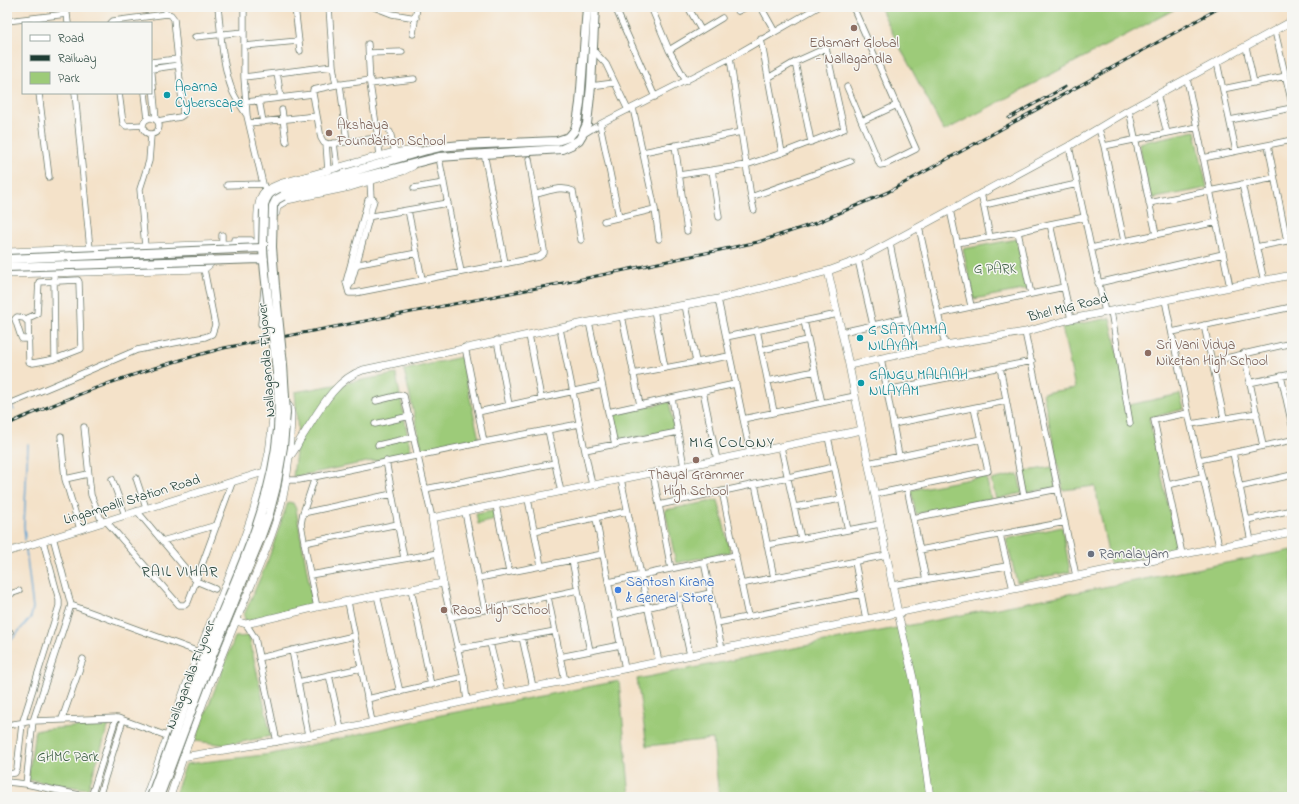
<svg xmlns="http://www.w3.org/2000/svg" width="1299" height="804" font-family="'Indie Flower',sans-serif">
<rect width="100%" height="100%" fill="#f6f6f2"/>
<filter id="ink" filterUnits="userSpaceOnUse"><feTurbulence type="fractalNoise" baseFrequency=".025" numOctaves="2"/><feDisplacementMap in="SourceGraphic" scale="8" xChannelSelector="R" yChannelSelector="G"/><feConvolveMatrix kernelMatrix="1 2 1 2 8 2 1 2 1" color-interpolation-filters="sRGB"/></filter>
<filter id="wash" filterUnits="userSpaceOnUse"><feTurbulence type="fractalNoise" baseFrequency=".012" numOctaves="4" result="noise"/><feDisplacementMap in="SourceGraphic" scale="16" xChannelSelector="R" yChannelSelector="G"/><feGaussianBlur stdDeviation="0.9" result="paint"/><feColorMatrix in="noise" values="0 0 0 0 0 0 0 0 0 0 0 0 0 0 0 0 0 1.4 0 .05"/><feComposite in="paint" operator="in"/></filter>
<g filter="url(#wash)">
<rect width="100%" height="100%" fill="#f4e2c9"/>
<path fill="#9dcb79" stroke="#5e8456" d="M880 7H1179L944 131 894 36Z
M1195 131 1207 188 1150 199 1139 143Z
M1017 239 1028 289 974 299 963 249Z
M1110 318 1129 405 1180 394 1184 409 1149 418 1178 551 1110 564 1095 486 1063 490 1043 393 1075 388 1062 327Z
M461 357 479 439 422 449 404 370Z
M396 374 411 453 293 477 298 434 295 392Z
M669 402 674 430 617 441 612 415Z
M1052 467 1056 487 1025 493 1021 472Z
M1018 474 1022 493 996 499 991 480Z
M986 476 991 499 916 514 911 490Z
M718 500 730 552 676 563 665 510Z
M288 502 293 503 296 509 313 605 248 621 245 620 244 615 268 560Z
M493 511 495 520 478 524 476 514Z
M1062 527 1070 572 1017 582 1006 539Z
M1292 550V797H719L713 739 647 746 637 679Z
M249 636 271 736 227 745 195 741 235 637Z
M619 681 630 797H174L186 764 272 754 441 715Z
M109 724 88 789 28 780 35 730Z"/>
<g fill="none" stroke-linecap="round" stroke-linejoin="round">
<path stroke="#5ba1d1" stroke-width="1.5" d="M7 396 14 410
M25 540 24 525 28 444
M7 645 31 617 33 608 26 550"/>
</g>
</g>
<g filter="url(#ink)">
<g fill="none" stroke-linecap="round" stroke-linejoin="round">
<g stroke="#6a7768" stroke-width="7">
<path id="minor" d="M165 7V9
M218 7C221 34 222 64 232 90 235 98 241 106 246 114
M244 7V77L247 116 263 184 266 191
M295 7 300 51
M329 7 333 66 336 85 371 80
M374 7 392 14 416 18
M615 7 655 97
M651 7 669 50 686 81
M688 7 701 30
M761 7 775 32
M738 11 746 7
M7 21 67 14 68 23
M111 23 113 21 167 14 171 15 174 19 183 112V115L180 117 158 121
M1275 31 1292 104
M413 34 417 7
M195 37 244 32
M761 39 782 153
M244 46 298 41
M1246 47 1254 83
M669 50 722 18
M594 51 606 64 628 110
M369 53 402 52
M730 58 751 197 754 210
M151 62 178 59
M795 62 811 142
M1217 62 1236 151
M151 63 156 120
M151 69 179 65
M277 73 333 66
M244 77 277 73 281 98
M1187 79 1230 287
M340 84 347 142
M370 84 414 79
M591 86 614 83
M847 87 880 165 886 164 916 149 853 7
M1223 89 1286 76
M39 93 49 177
M75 93 90 249
M119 93 123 123 126 126 143 125
M145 93 148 119
M313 94V90L336 85
M1157 94 1167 133
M259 100 263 122
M246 102 313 94 321 138 324 143 328 144 378 138 370 84 368 44
M633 108 655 209 659 239
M282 110 286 142
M1129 110 1156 234
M143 126a8 8 0 1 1 16 0a8 8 0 1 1-16 0Z
M1230 120 1292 108
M862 121 897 105
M249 123 317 116
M1099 129 1104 146 1124 241
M390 132 395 152
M582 135 595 127
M378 138 380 156
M326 143 328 171
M334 143 337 168
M675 145 687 231
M1268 145 1287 241
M1069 146 1105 312
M1104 146 1197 127
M643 152 741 132
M485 158 505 263
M1203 158 1292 140
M440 163 461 272
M712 170 719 217
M679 175 746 165 782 153 844 129 826 48 795 62 768 78
M1242 184 1264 281
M227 185 263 184
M414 188 444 183
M981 193 990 237
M536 194C547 192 562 185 573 191L581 240
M751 197 851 161
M371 198 368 200 346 282 349 293H355L539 257 544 253V250L529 159
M1149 203 1274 178
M984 205 1077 184
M408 210 422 279
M950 210 971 306
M367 217 448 203
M619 217 600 124 730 58 818 7
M604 221 655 209
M1050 224 1085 217
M919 227 945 345
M1018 232 1031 294
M222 235V245
M234 240H251
M957 243 1018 232 1050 224 1071 319
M890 244 912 352
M145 247 140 189 149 161 151 135
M1256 247 1292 240
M1091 248 1217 222
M858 260 873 325
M354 265 417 253
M54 273V281L55 359 81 349 79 282 78 280 39 282 37 314 28 318 29 362 33 363 55 359
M1098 283 1223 254
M348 288 351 283 356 266 374 200 371 198 370 181
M718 299 750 452
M1165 300 1188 413 1219 546
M685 305 696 362
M654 310 665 368
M1111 311 1130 423
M938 314 1064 287
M622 316 640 405
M804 321 822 403
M28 322 24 318 17 317 15 319 21 337 22 339H29
M589 322 615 445
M261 324 264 289
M1204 325 1224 418
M560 329 592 485
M757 330 774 412
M842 332 905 318
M1025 332 1076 576
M1172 332 1292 307
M529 335 541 398
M726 337 838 314
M497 340 509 405
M465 347 484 442
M761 350 808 340
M1244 353 1263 446
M881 358 899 456
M1213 361 1292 343
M1000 367 1024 496
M633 374 729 356
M1281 376 1292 425
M768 381 815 371
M1249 383 1292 374
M887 390 1032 361
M703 391 717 460
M672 398 684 467
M376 401 400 395 404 396 432 518
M7 405 55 385 137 350 205 337 212 334 215 325 204 269
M478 412 602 385
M608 412 735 384
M743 419 855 396
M375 424 410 416
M893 424 1006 401
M1191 424 1257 413
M84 427 91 495 102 522
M548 430 561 492
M61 436 65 479 80 529
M828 437 848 530
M378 445 414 437
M781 447 801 539
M585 450 678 432
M1233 453 1251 541
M1199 460 1292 440
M386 461 404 558
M868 463 981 439
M653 473 671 569
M315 477 303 513 301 524 310 575 317 607
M136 478 146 508
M65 479 88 474
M112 479 125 515
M621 479 659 662
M286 480H299L484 442 579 424
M755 484 774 578
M1168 485 1202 477
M1239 487 1292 475
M907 488 926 580
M425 489 555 463
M722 491 748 616
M875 494 988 471 974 408
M528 499 541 566
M496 505 509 572
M659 505 834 467
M794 507 841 499
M137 511 196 581 215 589
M465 512 485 610
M303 513 392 494
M596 518 625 669
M913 518 1058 489
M1247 520 1292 510
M106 521 179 605H185L188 602 196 581 232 483
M534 531 627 511
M1000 535 1013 589
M162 541 217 525
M304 543 398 524
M767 545 880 524
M920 550 1065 522
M1182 554 1154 420 1188 413
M572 560 590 651
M704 562 722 649
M855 562 866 619
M310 575 438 553
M479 578 603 554
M609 582 736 555
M443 583 464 677 467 701
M741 584 887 555
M893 585 1007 566
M411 589 431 685
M7 595 19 591
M377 595 400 692
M548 597 565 681
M678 600 690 655
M348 602 372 722
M71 605 199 652
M615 615 710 593
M451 617 578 590
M717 623 861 594
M246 624 255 638 277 742
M7 633 10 632
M522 637 533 687
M490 643 502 693
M457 649 555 631
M292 650 308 735
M560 657 620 645
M259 658 354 636
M329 675 341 729
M298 682 361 668
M367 699 464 677
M62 719 83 659
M7 725 33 721 118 718 167 736
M7 774 15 773 17 769 22 724 59 606V600L43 541
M7 782 26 784 33 721 71 605 53 537
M26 784 89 797
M91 797 116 718
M99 797 123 720"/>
</g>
<g stroke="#6a7768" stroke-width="8">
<path id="tertiary" d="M276 213 277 206 287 200 350 187 403 171 413 166
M7 252 255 243 257 242 258 240C258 228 255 200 265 191 270 188 277 185 282 183L390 153 418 150
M828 271 849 365 898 613 913 678 930 797
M7 274 204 269 210 264 209 245
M849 365 945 345 1025 332 1071 319 1230 287 1292 275
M7 552 264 472C272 468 282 464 288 458 293 454 297 446 300 440 317 415 333 380 363 370L589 322 718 299 828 271 858 260 1069 146 1129 110 1292 21
M236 621 246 624 317 607 443 583 432 518 862 430
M183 757C236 748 289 740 342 729 416 713 490 694 565 681L1292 532
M146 797C163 749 180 700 199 652 224 587 255 522 269 452 271 438 272 424 274 410L280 405H288L290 408 291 414C290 444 289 475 281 505 270 545 252 582 236 621 212 678 189 737 170 797"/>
</g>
<g stroke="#6a7768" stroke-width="10">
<path id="secondary" d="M283 196 339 183 439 157 562 149 571 145 579 140 582 135 587 124 591 86 595 7
M264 210 266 199 270 195 281 188 337 176 427 150 440 147 462 145 557 141 569 137 574 131 577 123 580 103 587 7"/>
</g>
<use href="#minor" stroke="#fff" stroke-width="5.5"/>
<use href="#tertiary" stroke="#fff" stroke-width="7"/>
<use href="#secondary" stroke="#fff" stroke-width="8"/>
<g stroke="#1f3d34" stroke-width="3">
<path id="rail" d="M1009 118 1065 87
M7 425C20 418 33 413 46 408 104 383 163 364 224 348L568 282 758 242 816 223 888 192 1221 7"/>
</g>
<use href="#rail" stroke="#f6f6f2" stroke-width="1.5" stroke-dasharray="4.5" stroke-linecap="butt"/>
<g stroke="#6a7768" stroke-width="10" stroke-linecap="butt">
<path id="secondary-bridge" d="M272 247 273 206 276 200 283 196
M263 248 264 210"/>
</g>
<g stroke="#6a7768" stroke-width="10" stroke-linecap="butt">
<path id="primary-bridge" d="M7 259 263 248C266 308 282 368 278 429 272 504 239 572 210 641 189 692 170 745 151 797
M7 267 264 259
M159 797 212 656 260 539 269 514 276 487 283 447 286 413 283 365 275 286 272 247"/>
</g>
<use href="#secondary-bridge" stroke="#fff" stroke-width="8"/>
<use href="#primary-bridge" stroke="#fff" stroke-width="8"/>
</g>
</g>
<g fill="#8d6e63" stroke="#f6f6f2" stroke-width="1.5">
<circle cx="854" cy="28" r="4"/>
<circle cx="329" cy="133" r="4"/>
<circle cx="1148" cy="353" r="4"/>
<circle cx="696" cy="460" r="4"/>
<circle cx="444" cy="610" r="4"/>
</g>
<g fill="#0f9aa8" stroke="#f6f6f2" stroke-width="1.5">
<circle cx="167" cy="95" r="4"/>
<circle cx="860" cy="338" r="4"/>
<circle cx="861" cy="383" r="4"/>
</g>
<circle fill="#6b7280" stroke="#f6f6f2" stroke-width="1.5" cx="1091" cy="554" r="4"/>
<circle fill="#3f7fe0" stroke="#f6f6f2" stroke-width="1.5" cx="618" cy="590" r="4"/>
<g text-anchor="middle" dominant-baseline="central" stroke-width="3" stroke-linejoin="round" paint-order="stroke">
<g font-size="14" fill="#785e54" stroke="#f6f6f2" text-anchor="start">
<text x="854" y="43" text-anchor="middle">Edsmart Global<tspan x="854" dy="16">- Nallagandla</tspan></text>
<text x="337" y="125">Akshaya<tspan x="337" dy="16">Foundation School</tspan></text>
<text x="1156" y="345">Sri Vani Vidya<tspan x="1156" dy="16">Niketan High School</tspan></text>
<text x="696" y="475" text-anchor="middle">Thayal Grammer<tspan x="696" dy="16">High School</tspan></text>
<text x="452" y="610">Raos High School</text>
</g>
<g font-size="14" fill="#0d838f" stroke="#f6f6f2" text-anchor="start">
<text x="175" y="87">Aparna<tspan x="175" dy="16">Cyberscape</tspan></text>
<text x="868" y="330">G SATYAMMA<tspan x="868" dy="16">NILAYAM</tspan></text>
<text x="869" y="375">GANGU MALAIAH<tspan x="869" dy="16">NILAYAM</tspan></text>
</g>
<g font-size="14" fill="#3e6045" stroke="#f6f6f2">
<text x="995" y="269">G PARK</text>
<text x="68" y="757">GHMC Park</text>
</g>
<g font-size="14" fill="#1f3d34" stroke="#f6f6f2">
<text transform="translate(1068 308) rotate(-14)">Bhel MIG Road</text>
<text transform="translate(267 360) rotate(-94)">Nallagandla Flyover</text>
<text transform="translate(132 500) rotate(-17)">Lingampalli Station Road</text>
<text transform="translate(191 675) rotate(-69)">Nallagandla Flyover</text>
</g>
<g font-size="14" fill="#5b616d" stroke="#f6f6f2" text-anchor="start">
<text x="1099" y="554">Ramalayam</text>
</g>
<g font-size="14" fill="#366cbe" stroke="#f6f6f2" text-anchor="start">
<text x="626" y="582">Santosh Kirana<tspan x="626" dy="16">&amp; General Store</tspan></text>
</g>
<g font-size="15" letter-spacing="1" fill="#1f3d34" stroke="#f6f6f2">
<text x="732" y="443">MIG COLONY</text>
<text x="180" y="572">RAIL VIHAR</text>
</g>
</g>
<rect width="1299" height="804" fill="none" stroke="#f6f6f2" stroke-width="24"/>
<rect x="22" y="22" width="130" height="72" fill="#f6f6f2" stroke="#a0aca6"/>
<rect x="30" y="35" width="20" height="6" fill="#ffffff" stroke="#a0aca6"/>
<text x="58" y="42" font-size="12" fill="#1f3d34">Road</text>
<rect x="30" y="55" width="20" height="6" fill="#1f3d34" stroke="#a0aca6"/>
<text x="58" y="62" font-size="12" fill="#1f3d34">Railway</text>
<rect x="30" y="72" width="20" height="12" fill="#9dcb79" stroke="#a0aca6"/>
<text x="58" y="82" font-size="12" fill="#1f3d34">Park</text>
</svg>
